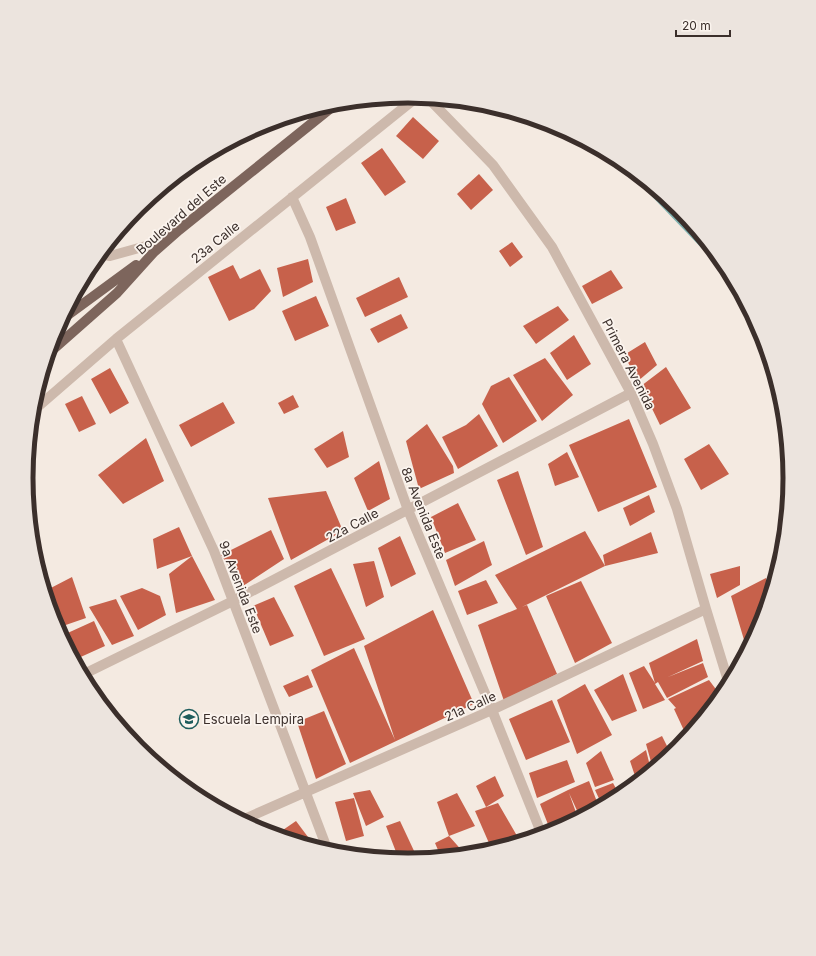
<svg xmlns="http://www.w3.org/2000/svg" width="816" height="956" font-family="Inter,sans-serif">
<rect width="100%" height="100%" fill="#f4eae1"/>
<path fill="#7fb2b0" d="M614 157 620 161 678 208 726 266 736 284Z"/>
<path fill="#c7614b" d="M413 117 439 141 423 159 396 136Z
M382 148 406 182 385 196 361 163Z
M479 174 493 190 471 210 457 194Z
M346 198 356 223 336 231 326 207Z
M512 242 523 257 510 267 499 251Z
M308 259 313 282 283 297 277 268Z
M233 265 240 279 260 269 271 291 254 309 229 321 208 277Z
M611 270 623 288 592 304 582 286Z
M399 277 408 297 365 317 356 298Z
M316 296 329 326 295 341 282 311Z
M558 306 569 320 536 344 523 326Z
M401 314 408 328 378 343 370 329Z
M574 335 591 364 567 380 550 353Z
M645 342 657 365 638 381 624 355Z
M545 358 573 395 542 421 513 375Z
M666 367 691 408 660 425 641 386Z
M110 368 129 403 110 414 91 379Z
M509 377 537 421 503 443 482 404 491 386Z
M293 395 299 407 284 414 278 403Z
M82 396 96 424 79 432 65 404Z
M223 402 235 423 191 447 179 425Z
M479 414 498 446 458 469 442 437 466 425Z
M629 419 657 487 598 512 569 445Z
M427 424 453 466 454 473 419 489 406 441Z
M343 431 349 457 327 468 314 449Z
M146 438 164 481 123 504 98 475Z
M709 444 729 474 701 490 684 459Z
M567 452 579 477 555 486 548 464Z
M379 461 390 499 368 511 354 478Z
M518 471 543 547 526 555 497 480Z
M326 491 343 531 291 560 268 498Z
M649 495 655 512 630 526 623 508Z
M458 503 476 540 445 553 431 517Z
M179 527 192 556 157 569 153 539Z
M271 530 284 559 243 586 221 555Z
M585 531 605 566 522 607 527 605 557 674 504 701 478 625 517 609 495 575Z
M651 532 658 553 605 566 603 555Z
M400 536 416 574 391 587 378 548Z
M484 541 492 565 455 586 446 560Z
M192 556 215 600 176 613 169 574Z
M374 561 384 597 366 607 353 564Z
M740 566V585L717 598 710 574Z
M331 568 365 639 324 656 294 586Z
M72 577 86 618 57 628 55 624 45 591Z
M766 578 771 591 761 624 747 650 731 596Z
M486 580 498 603 467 615 458 591Z
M581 581 612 643 575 663 546 596Z
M142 588 160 596 166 615 138 630 120 596Z
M274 597 294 636 270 646 253 606Z
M116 599 134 636 112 645 89 607Z
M433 610 474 704 350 763 311 670 354 648 395 740 364 646Z
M94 621 105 646 74 660 61 636Z
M697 639 703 661 668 677 703 663 708 677 667 698 658 682 655 684 665 700 643 709 629 673 644 666 655 683 649 663Z
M623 674 637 711 612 721 594 690Z
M308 675 313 687 289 697 283 686Z
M709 680 718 692 720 697 687 737 674 709 676 708 668 699Z
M585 684 612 735 577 754 557 700Z
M552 700 570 742 526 760 509 719Z
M324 711 346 764 316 779 297 722Z
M662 736 671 754 653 769 646 744Z
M646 750 651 770 637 782 630 761Z
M601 751 614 780 595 787 586 763Z
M567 760 575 782 537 798 529 773Z
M495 776 504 796 486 807 476 786Z
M589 781 599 807 580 817 569 793 578 818 551 832 540 804 568 790Z
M613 783 620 796 602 805 595 790Z
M370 790 384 817 366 826 353 793Z
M457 793 475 826 449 836 437 802Z
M354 798 364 836 346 841 335 802Z
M498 803 520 841 492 850 475 811Z
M296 821 311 841 305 844 286 838 280 832Z
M400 821 415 853 398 857 386 826Z
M449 836 465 854 441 857 435 843Z"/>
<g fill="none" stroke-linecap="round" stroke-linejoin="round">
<path stroke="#cdb9ac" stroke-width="10" d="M428 98 493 165 552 247 631 393 653 444 677 509 706 609 729 684
M292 197 310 237 408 510 492 710 542 835
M100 254 110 256 146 246 174 232
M116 339 214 551 328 851
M33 411 116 339 417 97
M82 675 233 601 631 393
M242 820 492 710 706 609"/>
<path stroke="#7d655c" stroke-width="10" d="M61 320 136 265
M49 353 117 293 154 252 179 230 337 103"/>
</g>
<defs>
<g id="school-ring" transform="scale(1)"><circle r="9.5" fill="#fbf4ee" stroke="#1f5d5d" stroke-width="1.5"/><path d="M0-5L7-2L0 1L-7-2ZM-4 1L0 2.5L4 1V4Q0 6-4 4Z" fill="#1f5d5d"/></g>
</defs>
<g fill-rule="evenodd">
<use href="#school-ring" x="189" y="719"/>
</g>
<g text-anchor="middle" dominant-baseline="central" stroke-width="3.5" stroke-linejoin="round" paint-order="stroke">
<g font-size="13" fill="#3b2f2b" stroke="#fbf4ee">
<text transform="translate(181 214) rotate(-41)">Boulevard del Este</text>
<text transform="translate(215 242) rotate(-39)">23a Calle</text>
<text transform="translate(629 364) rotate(63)">Primera Avenida</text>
<text transform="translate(424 513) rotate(68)">8a Avenida Este</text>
<text transform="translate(352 525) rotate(-28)">22a Calle</text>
<text transform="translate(241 587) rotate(69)">9a Avenida Este</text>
<text transform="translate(470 706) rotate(-24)">21a Calle</text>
</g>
<g font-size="13" fill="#3b2f2b" stroke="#fbf4ee" text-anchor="start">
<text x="203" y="719">Escuela Lempira</text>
</g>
</g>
<path d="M0 0H816V956H0ZM33 478a375 375 0 1 1 750 0a375 375 0 1 1-750 0Z" fill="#ece4de" fill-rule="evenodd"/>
<path fill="none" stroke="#3b2f2b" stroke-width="5" d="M33 478a375 375 0 1 1 750 0a375 375 0 1 1-750 0Z"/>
<path d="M676 30v6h54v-6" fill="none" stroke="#3b2f2b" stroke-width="2"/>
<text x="682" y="30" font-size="12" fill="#3b2f2b" stroke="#fbf4ee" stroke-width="3" paint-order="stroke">20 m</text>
</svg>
